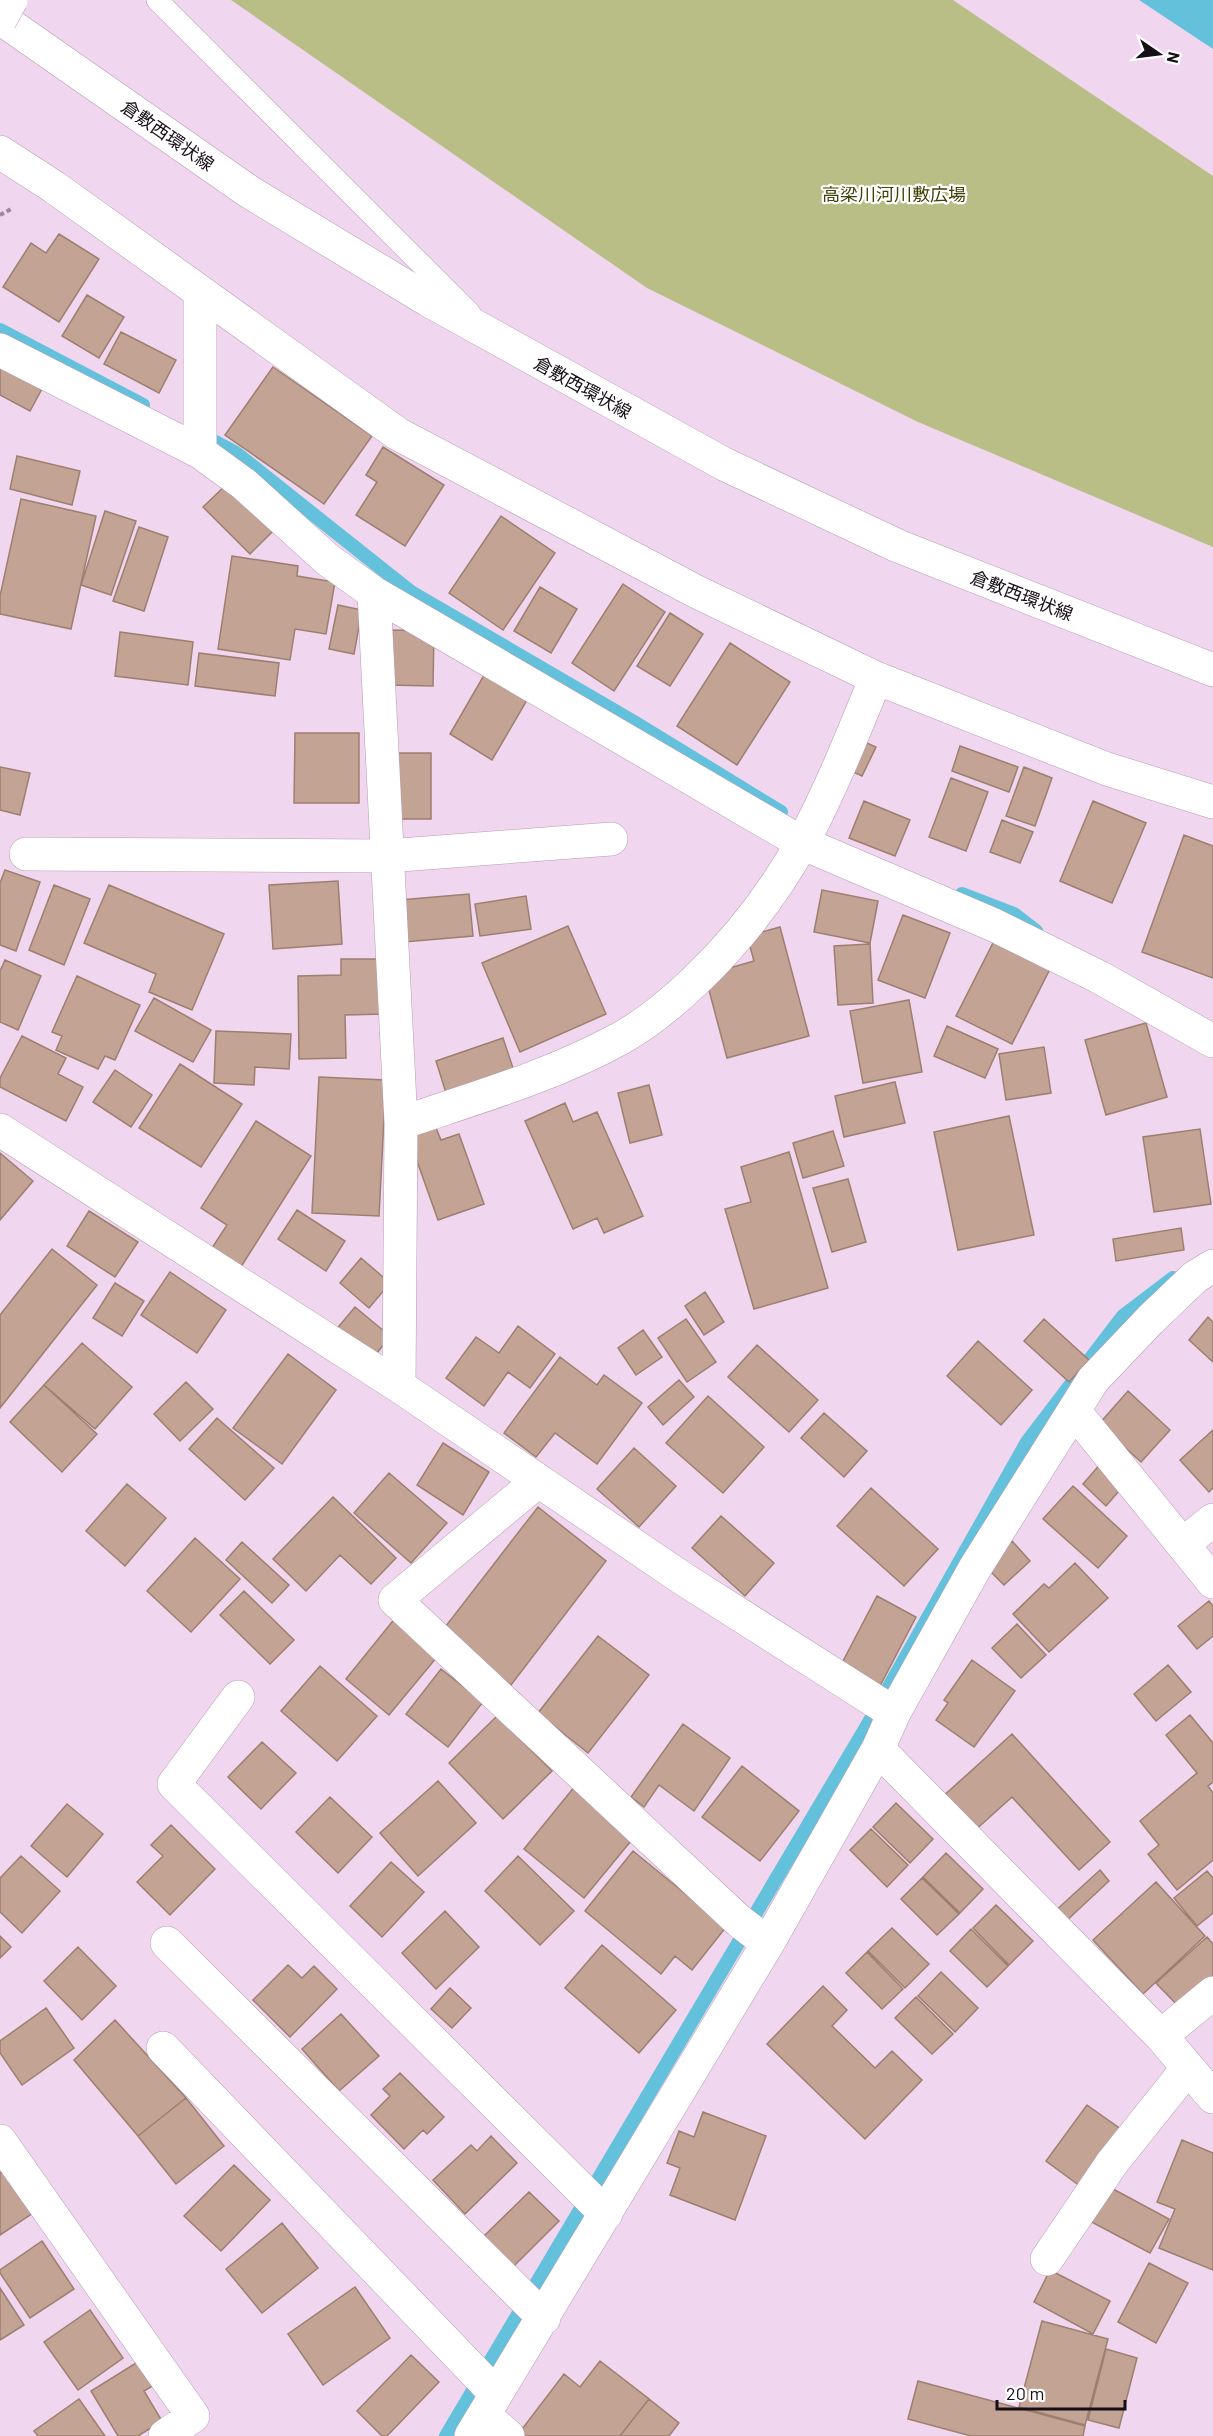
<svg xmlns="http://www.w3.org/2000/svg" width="1213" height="2436" font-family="Barlow,'Noto Sans JP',sans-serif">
<rect width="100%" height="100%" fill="#f0d6ee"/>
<path fill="#b8be85" d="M231 0H953L1213 176V547L918 422 647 288Z"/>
<path fill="#63c1dc" d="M1139 0H1213V49Z"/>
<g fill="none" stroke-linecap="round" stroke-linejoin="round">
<path stroke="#63c1dc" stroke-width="14" d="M0 330 143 405
M200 434 236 453 411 592 634 722 781 812
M962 894 1014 914 1036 931
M446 2436 868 1724 1027 1442 1123 1316 1173 1278"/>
</g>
<path fill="#c3a394" stroke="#9d7f70" stroke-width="1.5" d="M59 234 99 259 59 322 3 287 31 243 46 253Z
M87 295 124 317 99 358 62 336Z
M121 332 176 360 159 393 104 364Z
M0 364 43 387 30 411 0 395Z
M273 367 372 436 324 504 225 435Z
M383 447 444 485 405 546 356 515 377 482 366 475Z
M17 456 80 471 72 505 10 489Z
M228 483 275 529 250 554 203 507Z
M21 499 96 516 71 629 0 614V596Z
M105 511 136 521 111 595 81 585Z
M501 516 555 553 503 630 449 593Z
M139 527 168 537 144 611 113 601Z
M232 556 298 566 297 576 335 582 326 634 295 629 290 660 218 649Z
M623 584 665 612 614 691 572 663Z
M540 587 577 609 551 653 514 631Z
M338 605 362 610 354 654 329 649Z
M670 613 703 634 670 686 637 666Z
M389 630 434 631 433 686 388 685Z
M120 632 193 642 188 685 115 676Z
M730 643 790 682 737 765 677 726Z
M199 653 279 663 275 696 195 686Z
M487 670 530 695 492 760 450 734Z
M295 733H359V803H294Z
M858 739 876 747 862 776 844 768Z
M960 746 1018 767 1009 792 952 771Z
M392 753H431V819H392Z
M0 767 30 773 20 815 0 810Z
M1024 767 1052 778 1035 826 1006 816Z
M951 778 988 792 966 851 929 837Z
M864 801 910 820 895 856 849 838Z
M1093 801 1146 823 1112 903 1060 881Z
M1002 820 1033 832 1020 863 990 852Z
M1184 835 1213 846V978L1142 952Z
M5 870 40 882 16 951 0 945V883Z
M338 881 342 944 273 949 269 885Z
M54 885 90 899 64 965 29 950Z
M109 885 224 934 192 1010 149 992 156 974 84 943Z
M822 890 878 901 870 943 814 932Z
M469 894 473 936 404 942 400 900Z
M526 896 531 929 480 936 475 904Z
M903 915 950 933 925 998 878 980Z
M568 926 606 1014 520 1052 482 963Z
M780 927 809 1036 727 1058 705 975 754 961 747 936Z
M995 939 1051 967 1012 1044 956 1016Z
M870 944 873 1003 838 1005 834 946Z
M341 959H383L384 1014 345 1015 346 1058 299 1059 298 976 341 975Z
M5 960 41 976 18 1030 0 1022V971Z
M77 976 140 1005 115 1060 105 1056 98 1069 56 1050 62 1036 52 1032Z
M154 998 211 1030 193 1062 135 1031Z
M909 1000 922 1072 863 1083 850 1011Z
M1146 1023 1167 1097 1106 1115 1085 1040Z
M947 1026 998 1049 985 1078 934 1056Z
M216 1031 291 1034 289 1069 255 1067 254 1085 214 1083Z
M22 1036 66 1058 58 1074 83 1087 66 1121 0 1087V1078Z
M503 1038 515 1074 447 1096 436 1061Z
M1044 1047 1051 1093 1006 1100 999 1054Z
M180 1064 242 1104 201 1167 139 1128Z
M115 1070 152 1095 131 1127 93 1102Z
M319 1077 386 1080 379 1216 312 1213Z
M895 1082 905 1123 844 1137 835 1096Z
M649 1085 662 1135 630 1143 618 1093Z
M565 1103 573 1122 597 1112 643 1216 604 1233 597 1218 573 1229 525 1121Z
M1009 1116 1034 1235 958 1250 934 1132Z
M256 1121 311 1156 239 1270 210 1251 227 1225 201 1208Z
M434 1123 441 1140 459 1134 484 1204 438 1220 407 1133Z
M1200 1129 1211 1204 1154 1212 1143 1137Z
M833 1131 844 1166 803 1178 793 1143Z
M789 1152 828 1288 754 1309 725 1209 751 1202 741 1167Z
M0 1153 33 1181 0 1220Z
M848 1179 866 1242 832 1252 813 1188Z
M297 1210 345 1241 326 1271 278 1239Z
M89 1211 138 1242 115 1277 67 1246Z
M1181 1228 1184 1250 1116 1261 1113 1239Z
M52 1249 97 1285 0 1408V1315Z
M361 1258 390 1283 369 1308 340 1283Z
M170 1272 226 1310 197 1353 141 1315Z
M115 1283 144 1301 122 1336 93 1318Z
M705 1292 724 1322 704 1335 685 1306Z
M355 1307 390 1336 371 1361 335 1331Z
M1208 1317 1213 1322V1362L1189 1340Z
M686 1319 716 1362 687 1382 658 1338Z
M1044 1319 1089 1360 1069 1382 1024 1341Z
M518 1326 555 1354 530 1388 508 1372 484 1406 446 1378 476 1337 499 1353Z
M643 1330 662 1357 636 1375 618 1348Z
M978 1341 1032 1390 1001 1425 947 1376Z
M82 1343 132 1387 95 1429 44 1385Z
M757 1345 818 1400 789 1432 728 1377Z
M288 1354 336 1390 282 1464 233 1428Z
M560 1357 597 1385 604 1375 642 1403 597 1464 555 1433 536 1457 504 1433Z
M679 1380 694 1397 663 1425 648 1407Z
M186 1382 213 1409 180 1441 154 1414Z
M44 1385 97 1434 62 1472 10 1422Z
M1128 1391 1170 1430 1141 1462 1099 1424Z
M708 1396 764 1447 723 1493 666 1443Z
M824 1413 867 1451 844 1477 801 1438Z
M217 1418 274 1468 245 1500 189 1449Z
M1213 1430V1488L1209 1492 1180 1460Z
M443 1443 489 1472 463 1515 417 1485Z
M634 1448 676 1486 639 1527 597 1489Z
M1102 1462 1126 1483 1106 1506 1083 1484Z
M389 1473 447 1523 411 1563 354 1513Z
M127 1484 166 1518 125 1566 86 1531Z
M1073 1486 1127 1536 1098 1568 1043 1519Z
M871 1488 938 1549 904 1586 837 1526Z
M333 1497 396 1558 371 1584 340 1555 306 1591 273 1559Z
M538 1507 606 1561 511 1685 442 1631Z
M721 1516 774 1563 745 1596 692 1548Z
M195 1538 240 1579 191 1632 147 1591Z
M1012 1541 1030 1561 1004 1585 985 1566Z
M242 1542 289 1585 272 1603 226 1560Z
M1075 1563 1108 1598 1049 1652 1013 1614 1044 1584 1049 1588Z
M244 1591 294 1640 270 1664 220 1615Z
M877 1596 916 1617 880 1686 841 1665Z
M1209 1601 1213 1606V1636L1197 1649 1178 1626Z
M396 1617 441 1652 389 1715 346 1679Z
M1017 1624 1046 1655 1021 1678 992 1648Z
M598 1636 649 1675 588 1753 538 1713Z
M972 1660 1015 1691 974 1747 936 1720 948 1703 944 1700Z
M1168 1665 1191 1692 1156 1721 1134 1694Z
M320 1666 377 1716 337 1761 281 1711Z
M441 1669 483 1702 448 1747 406 1714Z
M1190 1715 1213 1743V1782L1208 1786 1213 1793V1860L1177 1890 1148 1854 1159 1845 1140 1821 1197 1773 1166 1735Z
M497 1716 552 1771 503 1819 449 1763Z
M683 1724 730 1758 694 1811 659 1785 644 1807 631 1797Z
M1012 1734 1110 1842 1079 1870 1012 1797 972 1833 940 1799Z
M262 1742 296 1773 261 1809 228 1777Z
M742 1766 799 1811 760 1861 702 1817Z
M438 1781 476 1823 418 1876 380 1833Z
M575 1786 635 1836 584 1898 524 1849Z
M330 1797 372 1837 338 1873 296 1832Z
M896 1803 933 1839 910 1863 873 1827Z
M67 1804 103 1834 67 1877 31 1846Z
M171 1825 215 1869 170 1915 137 1882 163 1856 151 1845Z
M871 1829 908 1865 887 1887 850 1850Z
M633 1851 726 1927 692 1970 675 1956 661 1974 585 1911Z
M946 1853 983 1889 960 1913 923 1877Z
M21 1856 60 1891 22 1933 0 1912V1878Z
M518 1856 574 1911 540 1945 485 1891Z
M391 1862 424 1892 382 1937 350 1906Z
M1100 1870 1109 1881 1063 1924 1053 1913Z
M1207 1871 1213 1878V1913L1197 1926 1174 1898Z
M922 1878 959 1914 937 1935 901 1899Z
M1156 1882 1205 1936 1143 1994 1093 1940Z
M996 1905 1033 1941 1009 1965 973 1928Z
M445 1911 479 1947 436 1989 402 1953Z
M892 1928 929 1964 905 1988 868 1951Z
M971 1929 1008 1966 987 1987 950 1951Z
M0 1936 11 1947 0 1958Z
M1207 1937 1213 1944V1979L1181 2009 1156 1983Z
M602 1945 676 2010 639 2053 565 1988Z
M78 1947 116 1986 82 2020 44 1981Z
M867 1952 903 1989 882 2009 846 1973Z
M288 1965 302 1978 314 1966 337 1989 290 2037 253 2000Z
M941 1972 978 2008 955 2032 918 1996Z
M823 1986 847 2010 832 2026 875 2068 892 2051 922 2080 865 2139 767 2044Z
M450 1988 471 2008 452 2028 431 2009Z
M916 1997 953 2034 932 2054 895 2018Z
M46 2008 74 2048 22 2085 0 2053V2041Z
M341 2014 379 2056 339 2091 302 2049Z
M115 2020 186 2098 138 2136 74 2060Z
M400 2073 444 2117 427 2134 423 2130 404 2149 371 2115 390 2096 383 2089Z
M186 2098 224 2146 176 2184 138 2136Z
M1087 2105 1122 2130 1080 2186 1046 2161Z
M703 2112 766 2136 735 2220 670 2195 680 2168 667 2163 679 2131 694 2137Z
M491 2136 517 2163 465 2214 433 2180 471 2145 477 2151Z
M1182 2140 1213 2153V2270L1159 2248 1175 2209 1157 2202Z
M234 2165 270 2200 221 2251 184 2216Z
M8 2168 36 2211 0 2235V2173Z
M1102 2183 1169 2219 1150 2253 1084 2218Z
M529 2192 559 2221 514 2266 484 2236Z
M282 2223 318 2268 262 2313 226 2269Z
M42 2241 74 2289 30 2318 0 2273V2270Z
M1149 2263 1188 2283 1156 2343 1118 2322Z
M1050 2270 1110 2301 1093 2334 1034 2302Z
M355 2287 390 2338 323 2385 288 2334Z
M0 2288 24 2325 0 2340Z
M90 2310 123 2358 78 2390 44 2342Z
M1042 2321 1108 2339 1085 2425 1019 2407Z
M1106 2349 1137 2358 1119 2428 1088 2420Z
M411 2355 439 2382 387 2436H382L357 2411Z
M144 2358 159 2382 144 2391 162 2421 138 2436H118L91 2391Z
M600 2361 649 2399 620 2436H523L519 2433 564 2374 580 2387Z
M918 2381 1085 2426 1083 2436H971L908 2419Z
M79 2399 105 2436H38L34 2431Z
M649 2399 679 2423 669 2436H620Z"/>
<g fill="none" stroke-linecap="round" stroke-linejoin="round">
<g stroke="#b69db4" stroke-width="22">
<path id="service" d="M157 0 470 313"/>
</g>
<g stroke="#b69db4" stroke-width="34">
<path id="minor" d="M0 152 54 187 398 434 695 591 876 678 1107 769 1213 802
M200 292V452
M0 350 200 452 244 484 328 560 374 593 802 843 994 925 1099 977 1213 1041
M374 593 401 1123 399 1386
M26 854 387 856 611 839
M401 1123C475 1098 552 1076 621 1038 648 1023 674 1001 696 980 740 938 777 889 806 836 833 785 854 731 876 678
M0 1130 399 1386 682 1578 894 1713
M1074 1411 1213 1582
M538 1481 395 1600 739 1921 768 1943
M1183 1544 1213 1520
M238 1697 174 1784 606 2214
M878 1749 1161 2036 1213 2097
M167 1943 544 2318
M1161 2036 1213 1993
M163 2048 496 2394
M0 2141 193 2416 165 2436
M1047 2259 1112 2163 1187 2069
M484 2415 508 2436
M471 2436 768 1943 878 1749 894 1713 975 1568 1093 1380 1150 1320 1195 1277 1213 1266"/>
</g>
<g stroke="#b69db4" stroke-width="34">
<path id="secondary" d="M0 18 248 191 428 300 724 464 898 546 1213 670"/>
</g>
<path stroke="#9c899b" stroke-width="4" stroke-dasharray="4.5 3" stroke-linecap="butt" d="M0 215 13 208"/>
<use href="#service" stroke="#fff" stroke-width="21"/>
<use href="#minor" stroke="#fff" stroke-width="33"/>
<use href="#secondary" stroke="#fff" stroke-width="33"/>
<g stroke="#b69db4" stroke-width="34" stroke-linecap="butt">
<path id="trunk-bridge" d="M0 20 11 0"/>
</g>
<use href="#trunk-bridge" stroke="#fff" stroke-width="33"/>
</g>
<g text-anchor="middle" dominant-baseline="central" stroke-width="4.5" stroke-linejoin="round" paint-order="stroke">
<g font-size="18" fill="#170f17" stroke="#fff">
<text transform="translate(168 135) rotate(35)">倉敷西環状線</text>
<text transform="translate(583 387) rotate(29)">倉敷西環状線</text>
<text transform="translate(1022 595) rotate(21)">倉敷西環状線</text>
</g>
<g font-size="18" fill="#404308" stroke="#fff">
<text x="894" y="194">高梁川河川敷広場</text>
</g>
</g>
<g transform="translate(1159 54) rotate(104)" stroke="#ffffff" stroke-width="4.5" paint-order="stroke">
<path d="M0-4.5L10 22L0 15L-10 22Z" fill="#170f17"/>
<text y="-9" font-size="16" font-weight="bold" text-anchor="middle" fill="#170f17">N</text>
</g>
<path d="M997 2400v9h128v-9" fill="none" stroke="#170f17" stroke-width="3"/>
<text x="1006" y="2400" font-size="18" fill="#170f17" stroke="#ffffff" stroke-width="4.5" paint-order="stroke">20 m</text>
</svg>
